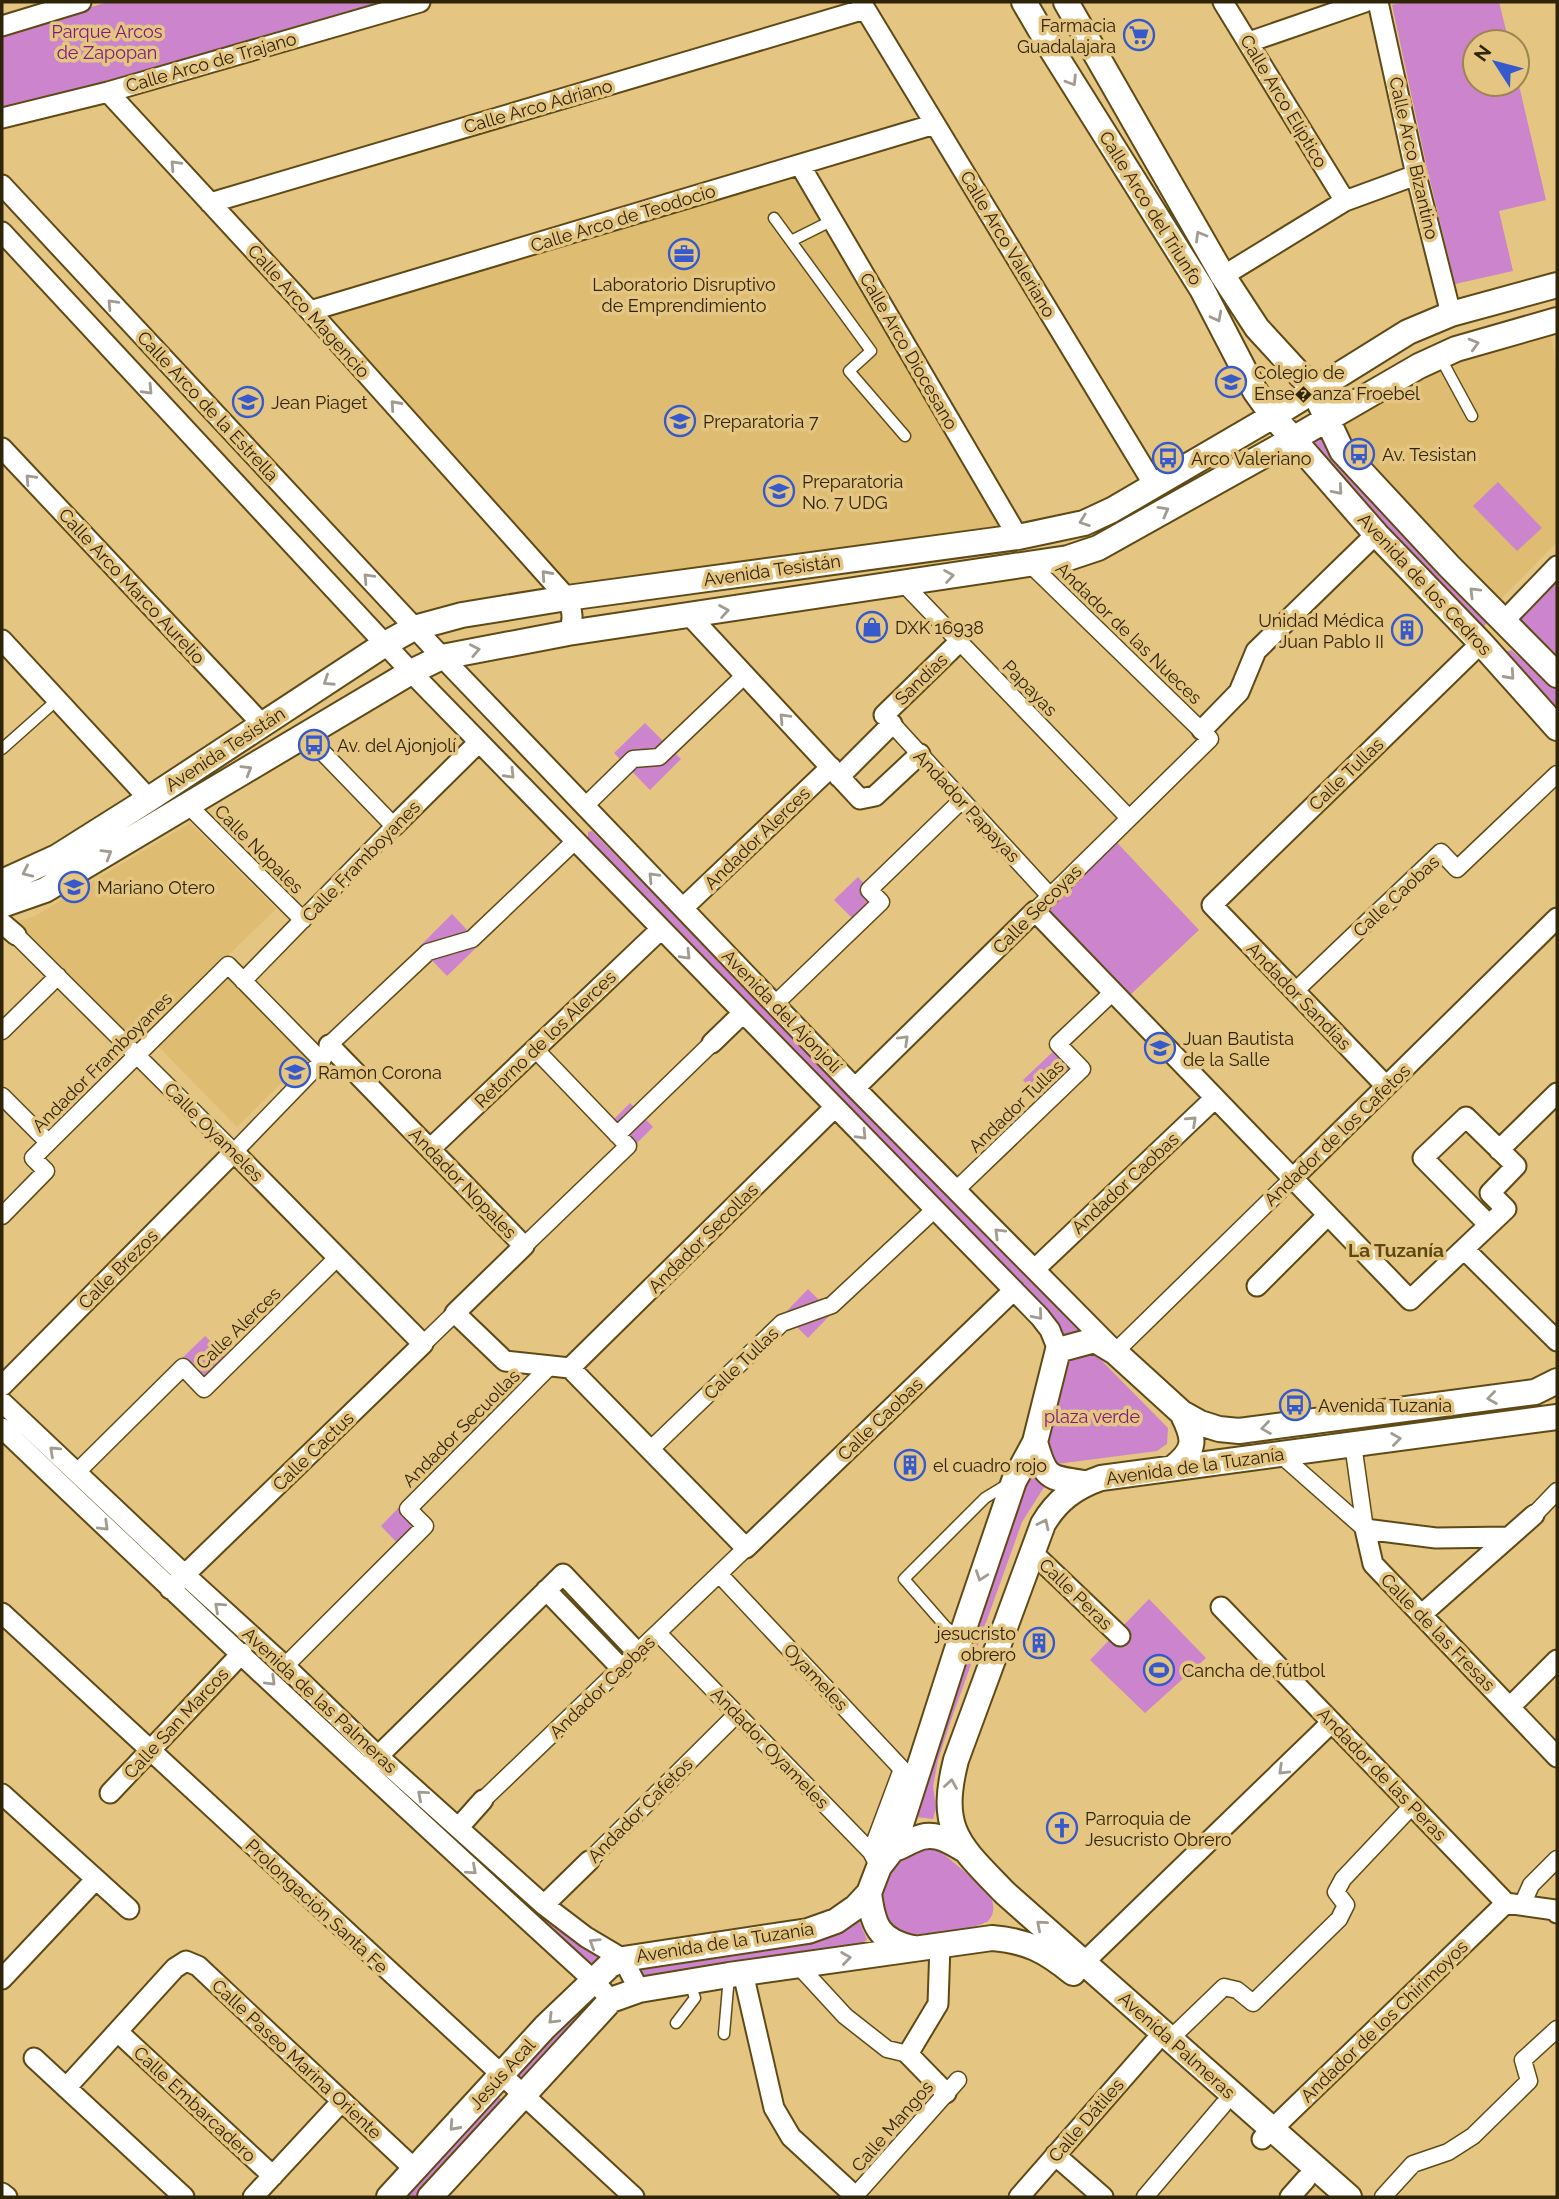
<svg xmlns="http://www.w3.org/2000/svg" width="1559" height="2199" font-family="Raleway,sans-serif">
<rect width="100%" height="100%" fill="#e4c582"/>
<path fill="#debc71" d="M796 172 1010 528 575 596 316 313Z
M1551 334 1557 375V542L1499 601 1332 425 1421 372Z
M190 823 276 909 135 1045 12 923 35 916Z
M230 974 309 1056 237 1127 157 1045Z"/>
<path fill="#cc85cd" d="M108 2H380L106 81 2 108V34Z
M1405 2H1499L1509 42H1475V84H1517V77L1546 200 1499 211 1513 271 1455 284 1427 168 1392 5Z
M1322 427 1399 531 1487 623 1477 633 1301 440Z
M1498 482 1542 528 1517 551 1473 506Z
M1557 579V662L1515 623Z
M1511 650 1557 689V726L1505 652Z
M645 723 681 759 650 790 614 753Z
M592 831 1028 1279 1082 1330 1064 1341 588 840V832Z
M1107 832 1199 930 1128 997 1036 899Z
M858 877 887 907 864 930 834 900Z
M452 914 480 944 447 976 419 947Z
M1059 1046 1080 1069 1045 1103 1023 1080Z
M630 1103 653 1127 628 1152 605 1128Z
M808 1289 832 1313 808 1338 784 1314Z
M205 1336 233 1363 204 1393 175 1365Z
M1088 1352 1100 1359 1168 1428 1167 1444 1157 1451 1041 1466 1057 1379 1070 1359Z
M1029 1470 1046 1484 1022 1522 950 1723 938 1760 933 1786 936 1808 933 1819 908 1816Z
M405 1501 429 1525 404 1550 381 1526Z
M1149 1599 1206 1658 1145 1713 1090 1660Z
M377 1763 604 1958 592 1967 371 1771Z
M934 1846 990 1893C993 1902 996 1912 989 1920 981 1929 922 1936 907 1937 900 1937 892 1934 885 1932L869 1893 893 1849Z
M857 1915 867 1940 841 1953 642 1988 628 1965Z
M590 1990 600 2000 527 2084 510 2069Z
M494 2092 507 2105 418 2197H398Z"/>
<g fill="none" stroke-linecap="round" stroke-linejoin="round">
<g stroke="#5f4a16" stroke-width="13">
<path id="service" d="M774 218 871 351 849 371 905 436
M791 241 833 220
M1440 357 1472 416
M2 749 57 700
M960 1637 946 1627 904 1579 985 1498 1008 1484
M676 2023 695 1998 690 1983
M724 2034 729 1976"/>
</g>
<g stroke="#5f4a16" stroke-width="19">
<path id="pedestrian" d="M1030 564 1210 739 1035 911
M903 583 1129 818
M884 715 1050 896
M188 805 303 920
M585 806 633 759 659 757 744 676
M16 935 234 1152 322 1061 329 1045 428 952 472 939 575 841
M243 981 394 826 306 735
M1295 991 1441 852 1457 869 1557 774
M776 1003 881 902 869 890 962 800
M2 1031 58 976
M2 1096 48 1142
M617 1135 712 1043
M956 1190 1082 1069 1058 1044 1113 992
M2 1216 46 1171 33 1158 228 965 322 1061
M524 1246 628 1146 535 1049
M423 1344 455 1313
M1115 1352 1293 1178
M1353 1444 1365 1529
M651 1449 782 1323 832 1305 935 1209
M1280 1454 1365 1529
M77 1472 183 1367 204 1389 338 1257
M1534 1515 1557 1491
M719 1574 902 1769 914 1779
M658 1633 871 1852 879 1867
M285 1666 425 1526 408 1509 550 1366
M483 1800 746 1548
M871 1852 902 1769
M589 1861 737 1714
M1522 1905 1531 1885 1557 1859
M798 1965 845 2016 887 2049 908 2054
M1170 2039 1224 1987 1237 1990 1253 2003 1339 1919 1346 1905 1336 1892 1343 1879 1412 1806
M854 2197 958 2080
M1145 2197 1223 2105
M1383 2197 1413 2164 1448 2152 1473 2136 1529 2081 1523 2060 1557 2029"/>
</g>
<g stroke="#5f4a16" stroke-width="23">
<path id="minor" d="M861 2 1154 485
M1223 2 1345 201
M1378 2 1416 175 1451 314
M2 26 81 2
M1249 42 1365 2
M108 92 310 311 567 598C573 611 574 620 568 633
M2 118 108 92 420 2
M800 165 1018 537
M2 185 442 657 855 1088 1110 1346
M210 203 865 9
M2 232 411 672 1040 1317 1050 1330 1058 1350
M1223 276 1345 201 1416 175
M310 311 935 124
M2 448 262 724
M690 616 860 799 875 796 920 754
M1503 622 1557 566
M2 640 149 799
M884 715 959 642
M1202 730 1239 692 1256 651 1376 534
M839 777 892 724
M394 826 479 742
M683 908 831 767
M2 923 16 935
M712 1043 743 1013
M329 1045 524 1246 455 1313 505 1361 570 1368 746 1548 1014 1290
M1386 1086 1212 905 1481 643
M855 1088 1035 911 1410 1300 1506 1209 1490 1193 1516 1166 1466 1117 1423 1158 1489 1225
M430 1149 661 929
M1499 1150 1557 1093
M1293 1178 1557 918
M1464 1249 1557 1341
M1035 1269 1215 1098
M1257 1286 1328 1215
M570 1368 835 1107
M2 1386 234 1152 423 1344 170 1589
M2 1402 185 1575 285 1666 378 1756 544 1905 586 1937 623 1959 639 1990
M2 1428C196 1614 394 1798 593 1980L611 2000
M1509 1537 1436 1538 1365 1529 1373 1564 1557 1757
M1032 1552 1120 1636
M546 1590 621 1668
M1221 1607 1506 1903 1555 1910 1557 1913
M2 1613 634 2197
M1421 1615 1534 1515
M1510 1707 1557 1660
M369 1765 563 1574 637 1652
M110 1793 242 1653
M2 1794 129 1909
M459 1827 483 1800
M544 1905 589 1861
M940 1945 938 2004 908 2054 946 2093
M1074 1972 1332 1722
M743 1973 774 2108 791 2137 855 2196
M2 1979 96 1879
M118 2032 273 2176
M34 2058 184 2197
M66 2088 175 1968 186 1961 198 1966 407 2162 414 2171
M1262 2139 1506 1903
M1055 2155 1103 2197
M2 2193 7 2197
M253 2197 342 2101
M1019 2197 1154 2043
M1290 2197 1306 2179"/>
</g>
<g stroke="#5f4a16" stroke-width="28">
<path id="tertiary" d="M1024 2 1052 50 1202 289 1255 391 1273 416 1376 534 1481 643 1557 728
M1066 2 1223 276 1257 328 1313 389 1342 451 1449 566 1557 675
M2 882 57 857 149 799 385 644 414 628 462 615 567 598 1018 537 1084 523 1112 510 1273 416 1408 332 1451 314 1557 285
M2 905 45 890 411 672 442 657 568 633 1068 558 1098 548 1293 439 1419 366 1456 349 1557 320
M1035 1442C1045 1478 1048 1478 1084 1483
M1173 1468C1197 1449 1195 1439 1182 1413
M893 1849C902 1847 906 1843 914 1840 932 1830 948 1840 963 1849
M869 1893C873 1925 878 1940 912 1948
M389 2197 545 2027 610 1965 623 1959 808 1931 836 1921 856 1907 869 1893 879 1867 893 1849 961 1637 1014 1481 1035 1442 1058 1350 1095 1340 1115 1352 1182 1413 1200 1423 1219 1429 1239 1431 1535 1392 1557 1381
M430 2197 611 2000 639 1990 729 1975 992 1938C1027 1941 1045 1950 1073 1973
M1349 2197 1005 1893C959 1845 938 1831 956 1760L1043 1524C1057 1500 1075 1487 1101 1478L1557 1417"/>
</g>
<use href="#service" stroke="#fff" stroke-width="10"/>
<use href="#pedestrian" stroke="#fff" stroke-width="16"/>
<use href="#minor" stroke="#fff" stroke-width="19"/>
<use href="#tertiary" stroke="#fff" stroke-width="24"/>
</g>
<defs><path id="oneway-chevron" d="M-2-3.5L2.5 0L-2 3.5" fill="none" stroke-width="1.6" stroke-linecap="round" stroke-linejoin="round" transform="scale(1.75)"/></defs>
<g stroke="#a29c90">
<use href="#oneway-chevron" transform="translate(1072 81) rotate(58)"/>
<use href="#oneway-chevron" transform="translate(175 165) rotate(-133)"/>
<use href="#oneway-chevron" transform="translate(1200 236) rotate(-120)"/>
<use href="#oneway-chevron" transform="translate(112 304) rotate(-133)"/>
<use href="#oneway-chevron" transform="translate(1217 317) rotate(62)"/>
<use href="#oneway-chevron" transform="translate(1474 344) rotate(-16)"/>
<use href="#oneway-chevron" transform="translate(148 390) rotate(47)"/>
<use href="#oneway-chevron" transform="translate(395 405) rotate(-132)"/>
<use href="#oneway-chevron" transform="translate(30 479) rotate(-133)"/>
<use href="#oneway-chevron" transform="translate(1338 490) rotate(49)"/>
<use href="#oneway-chevron" transform="translate(1164 511) rotate(-29)"/>
<use href="#oneway-chevron" transform="translate(1084 521) rotate(160)"/>
<use href="#oneway-chevron" transform="translate(546 575) rotate(-132)"/>
<use href="#oneway-chevron" transform="translate(949 576) rotate(-9)"/>
<use href="#oneway-chevron" transform="translate(368 578) rotate(-133)"/>
<use href="#oneway-chevron" transform="translate(1474 592) rotate(-135)"/>
<use href="#oneway-chevron" transform="translate(724 611) rotate(-9)"/>
<use href="#oneway-chevron" transform="translate(475 650) rotate(-11)"/>
<use href="#oneway-chevron" transform="translate(1510 675) rotate(48)"/>
<use href="#oneway-chevron" transform="translate(328 681) rotate(147)"/>
<use href="#oneway-chevron" transform="translate(784 718) rotate(-133)"/>
<use href="#oneway-chevron" transform="translate(247 770) rotate(-31)"/>
<use href="#oneway-chevron" transform="translate(510 774) rotate(46)"/>
<use href="#oneway-chevron" transform="translate(107 854) rotate(-31)"/>
<use href="#oneway-chevron" transform="translate(27 872) rotate(155)"/>
<use href="#oneway-chevron" transform="translate(653 877) rotate(-134)"/>
<use href="#oneway-chevron" transform="translate(686 955) rotate(46)"/>
<use href="#oneway-chevron" transform="translate(904 1040) rotate(-44)"/>
<use href="#oneway-chevron" transform="translate(1192 1121) rotate(-43)"/>
<use href="#oneway-chevron" transform="translate(862 1135) rotate(46)"/>
<use href="#oneway-chevron" transform="translate(999 1233) rotate(-135)"/>
<use href="#oneway-chevron" transform="translate(1038 1315) rotate(49)"/>
<use href="#oneway-chevron" transform="translate(1492 1398) rotate(172)"/>
<use href="#oneway-chevron" transform="translate(1266 1428) rotate(172)"/>
<use href="#oneway-chevron" transform="translate(1396 1439) rotate(-8)"/>
<use href="#oneway-chevron" transform="translate(54 1451) rotate(-137)"/>
<use href="#oneway-chevron" transform="translate(1044 1524) rotate(-64)"/>
<use href="#oneway-chevron" transform="translate(104 1526) rotate(44)"/>
<use href="#oneway-chevron" transform="translate(981 1576) rotate(109)"/>
<use href="#oneway-chevron" transform="translate(219 1607) rotate(-138)"/>
<use href="#oneway-chevron" transform="translate(271 1681) rotate(44)"/>
<use href="#oneway-chevron" transform="translate(1283 1770) rotate(136)"/>
<use href="#oneway-chevron" transform="translate(951 1784) rotate(-81)"/>
<use href="#oneway-chevron" transform="translate(422 1795) rotate(-139)"/>
<use href="#oneway-chevron" transform="translate(472 1870) rotate(42)"/>
<use href="#oneway-chevron" transform="translate(1041 1925) rotate(-139)"/>
<use href="#oneway-chevron" transform="translate(594 1943) rotate(-148)"/>
<use href="#oneway-chevron" transform="translate(846 1958) rotate(-8)"/>
<use href="#oneway-chevron" transform="translate(553 2019) rotate(135)"/>
<use href="#oneway-chevron" transform="translate(454 2126) rotate(132)"/>
</g>
<defs>
<g id="supermarket-ring" transform="scale(1.575)"><circle r="9.5" fill="#e4c582" stroke="#365acb" stroke-width="1.5"/><path d="M-6-5.5h2.5l.6 2H6L4.5 2H-2.5L-4.4-4H-6ZM-1.5 3.2a1.3 1.3 0 1 0 .1 0ZM3 3.2a1.3 1.3 0 1 0 .1 0Z" fill="#365acb"/></g>
<g id="office-ring" transform="scale(1.575)"><circle r="9.5" fill="#e4c582" stroke="#365acb" stroke-width="1.5"/><path d="M-6-3h4V-5.5h4V-3h4V5H-6ZM-1-4.5V-3h2v-1.5ZM-6 0V1H6V0Z" fill="#365acb"/></g>
<g id="school-ring" transform="scale(1.575)"><circle r="9.5" fill="#e4c582" stroke="#365acb" stroke-width="1.5"/><path d="M0-5L7-2L0 1L-7-2ZM-4 1L0 2.5L4 1V4Q0 6-4 4Z" fill="#365acb"/></g>
<g id="university-ring" transform="scale(1.575)"><circle r="9.5" fill="#e4c582" stroke="#365acb" stroke-width="1.5"/><path d="M0-5L7-2L0 1L-7-2ZM-4 1L0 2.5L4 1V4Q0 6-4 4Z" fill="#365acb"/></g>
<g id="bus-ring" transform="scale(1.575)"><circle r="9.5" fill="#e4c582" stroke="#365acb" stroke-width="1.5"/><path d="M-5-6H5V4H4V6H2V4H-2V6H-4V4H-5ZM-3.5-4V0h7V-4ZM-3.5 1.2v1.5H-2V1.2ZM2 1.2v1.5H3.5V1.2Z" fill="#365acb"/></g>
<g id="shop-ring" transform="scale(1.575)"><circle r="9.5" fill="#e4c582" stroke="#365acb" stroke-width="1.5"/><path d="M-5-2.5h2.3a2.7 3.5 0 0 1 5.4 0H5L5.5 6h-11ZM-1.5-2.5h3a1.5 2.3 0 0 0-3 0Z" fill="#365acb"/></g>
<g id="building-ring" transform="scale(1.575)"><circle r="9.5" fill="#e4c582" stroke="#365acb" stroke-width="1.5"/><path d="M-4-6H4V6H1V3H-1V6H-4ZM-2.5-4.3h1.7v1.8h-1.7ZM.8-4.3h1.7v1.8H.8ZM-2.5-1h1.7V.8h-1.7ZM.8-1h1.7V.8H.8Z" fill="#365acb"/></g>
<g id="stadium-ring" transform="scale(1.575)"><circle r="9.5" fill="#e4c582" stroke="#365acb" stroke-width="1.5"/><path d="M0-5a6.5 5 0 1 0 0 10a6.5 5 0 1 0 0-10ZM-3.5-1.8h7v3.6h-7Z" fill="#365acb"/></g>
<g id="church-ring" transform="scale(1.575)"><circle r="9.5" fill="#e4c582" stroke="#365acb" stroke-width="1.5"/><path d="M-1.2-6h2.4v3.5h3.3v2.4h-3.3V6h-2.4V-.1h-3.3v-2.4h3.3Z" fill="#365acb"/></g>
</defs>
<g fill-rule="evenodd">
<use href="#supermarket-ring" x="1139" y="35"/>
<use href="#office-ring" x="684" y="254"/>
<use href="#school-ring" x="1231" y="382"/>
<use href="#school-ring" x="248" y="402"/>
<use href="#university-ring" x="680" y="421"/>
<use href="#bus-ring" x="1359" y="454"/>
<use href="#bus-ring" x="1168" y="458"/>
<use href="#university-ring" x="779" y="491"/>
<use href="#shop-ring" x="872" y="627"/>
<use href="#building-ring" x="1407" y="630"/>
<use href="#bus-ring" x="314" y="745"/>
<use href="#school-ring" x="74" y="887"/>
<use href="#school-ring" x="1160" y="1048"/>
<use href="#school-ring" x="295" y="1072"/>
<use href="#bus-ring" x="1295" y="1405"/>
<use href="#building-ring" x="910" y="1465"/>
<use href="#building-ring" x="1039" y="1643"/>
<use href="#stadium-ring" x="1159" y="1670"/>
<use href="#church-ring" x="1062" y="1828"/>
</g>
<g text-anchor="middle" dominant-baseline="central" stroke-width="7" stroke-linejoin="round" paint-order="stroke">
<g font-size="18" fill="#302408" stroke="#e4c582" text-anchor="start">
<text x="1116" y="25" text-anchor="end">Farmacia<tspan x="1116" dy="21">Guadalajara</tspan></text>
<text x="684" y="284" text-anchor="middle">Laboratorio Disruptivo<tspan x="684" dy="21">de Emprendimiento</tspan></text>
<text x="1254" y="372">Colegio de<tspan x="1254" dy="21">Ense�anza Froebel</tspan></text>
<text x="271" y="402">Jean Piaget</text>
<text x="703" y="421">Preparatoria 7</text>
<text x="1382" y="454">Av. Tesistan</text>
<text x="1191" y="458">Arco Valeriano</text>
<text x="802" y="481">Preparatoria<tspan x="802" dy="21">No. 7 UDG</tspan></text>
<text x="1384" y="620" text-anchor="end">Unidad Médica<tspan x="1384" dy="21">Juan Pablo II</tspan></text>
<text x="895" y="627">DXK 16938</text>
<text x="337" y="745">Av. del Ajonjolí</text>
<text x="97" y="887">Mariano Otero</text>
<text x="1183" y="1038">Juan Bautista<tspan x="1183" dy="21">de la Salle</tspan></text>
<text x="318" y="1072">Ramon Corona</text>
<text x="1318" y="1405">Avenida Tuzania</text>
<text x="933" y="1465">el cuadro rojo</text>
<text x="1016" y="1633" text-anchor="end">jesucristo<tspan x="1016" dy="21">obrero</tspan></text>
<text x="1182" y="1670">Cancha de fútbol</text>
<text x="1085" y="1818">Parroquia de<tspan x="1085" dy="21">Jesucristo Obrero</tspan></text>
</g>
<g font-size="18" fill="#7d1a81" stroke="#e4c582">
<text x="107" y="31">Parque Arcos<tspan x="107" dy="21">de Zapopan</tspan></text>
<text x="1092" y="1416">plaza verde</text>
</g>
<g font-size="18" fill="#302408" stroke="#e4c582">
<text transform="translate(211 62) rotate(-16)">Calle Arco de Trajano</text>
<text transform="translate(1284 101) rotate(59)">Calle Arco Elíptico</text>
<text transform="translate(538 106) rotate(-16)">Calle Arco Adriano</text>
<text transform="translate(1414 158) rotate(77)">Calle Arco Bizantino</text>
<text transform="translate(1151 208) rotate(58)">Calle Arco del Triunfo</text>
<text transform="translate(623 218) rotate(-17)">Calle Arco de Teodocio</text>
<text transform="translate(1008 244) rotate(59)">Calle Arco Valeriano</text>
<text transform="translate(309 311) rotate(48)">Calle Arco Magencio</text>
<text transform="translate(909 351) rotate(60)">Calle Arco Diocesano</text>
<text transform="translate(208 406) rotate(47)">Calle Arco de la Estrella</text>
<text transform="translate(772 570) rotate(-8)">Avenida Tesistán</text>
<text transform="translate(1425 584) rotate(47)">Avenida de los Cedros</text>
<text transform="translate(132 586) rotate(47)">Calle Arco Marco Aurelio</text>
<text transform="translate(1129 633) rotate(44)">Andador de las Nueces</text>
<text transform="translate(921 679) rotate(-44)">Sandías</text>
<text transform="translate(1030 688) rotate(46)">Papayas</text>
<text transform="translate(225 749) rotate(-33)">Avenida Tesistán</text>
<text transform="translate(1346 774) rotate(-44)">Calle Tullas</text>
<text transform="translate(967 806) rotate(47)">Andador Papayas</text>
<text transform="translate(757 838) rotate(-44)">Andador Alerces</text>
<text transform="translate(259 849) rotate(45)">Calle Nopales</text>
<text transform="translate(361 861) rotate(-46)">Calle Framboyanes</text>
<text transform="translate(1396 896) rotate(-43)">Calle Caobas</text>
<text transform="translate(1037 909) rotate(-45)">Calle Secoyas</text>
<text transform="translate(1299 996) rotate(46)">Andador Sandías</text>
<text transform="translate(782 1011) rotate(46)">Avenida del Ajonjolí</text>
<text transform="translate(545 1039) rotate(-44)">Retorno de los Alerces</text>
<text transform="translate(102 1062) rotate(-45)">Andador Framboyanes</text>
<text transform="translate(1016 1106) rotate(-44)">Andador Tullas</text>
<text transform="translate(214 1132) rotate(45)">Calle Oyameles</text>
<text transform="translate(1337 1135) rotate(-44)">Andador de los Cafetos</text>
<text transform="translate(463 1183) rotate(46)">Andador Nopales</text>
<text transform="translate(1125 1183) rotate(-43)">Andador Caobas</text>
<text transform="translate(703 1238) rotate(-45)">Andador Secollas</text>
<text transform="translate(118 1269) rotate(-45)">Calle Brezos</text>
<text transform="translate(238 1328) rotate(-44)">Calle Alerces</text>
<text transform="translate(741 1363) rotate(-44)">Calle Tullas</text>
<text transform="translate(880 1419) rotate(-44)">Calle Caobas</text>
<text transform="translate(461 1428) rotate(-45)">Andador Secuollas</text>
<text transform="translate(313 1451) rotate(-44)">Calle Cactus</text>
<text transform="translate(1195 1466) rotate(-8)">Avenida de la Tuzanía</text>
<text transform="translate(1076 1594) rotate(44)">Calle Peras</text>
<text transform="translate(1438 1632) rotate(46)">Calle de las Fresas</text>
<text transform="translate(816 1677) rotate(47)">Oyameles</text>
<text transform="translate(602 1687) rotate(-44)">Andador Caobas</text>
<text transform="translate(320 1700) rotate(43)">Avenida de las Palmeras</text>
<text transform="translate(176 1723) rotate(-47)">Calle San Marcos</text>
<text transform="translate(770 1748) rotate(46)">Andador Oyameles</text>
<text transform="translate(1382 1774) rotate(46)">Andador de las Peras</text>
<text transform="translate(640 1810) rotate(-45)">Andador Cafetos</text>
<text transform="translate(317 1906) rotate(43)">Prolongación Santa Fe</text>
<text transform="translate(725 1942) rotate(-9)">Avenida de la Tuzanía</text>
<text transform="translate(1384 2021) rotate(-44)">Andador de los Chirimoyos</text>
<text transform="translate(1177 2045) rotate(42)">Avenida Palmeras</text>
<text transform="translate(297 2059) rotate(43)">Calle Paseo Marina Oriente</text>
<text transform="translate(502 2074) rotate(-48)">Jesús Acal</text>
<text transform="translate(195 2104) rotate(43)">Calle Embarcadero</text>
<text transform="translate(1086 2120) rotate(-49)">Calle Dátiles</text>
<text transform="translate(892 2126) rotate(-49)">Calle Mangos</text>
</g>
<g font-size="19" font-weight="bold" fill="#5d4813" stroke="#e4c582">
<text x="1396" y="1250">La Tuzanía</text>
</g>
</g>
<rect width="1559" height="2199" fill="none" stroke="#302408" stroke-width="7"/>
<g transform="translate(1496 63) rotate(306)"><circle r="33" fill="#e4c582" stroke="#9c8551" stroke-width="2"/>
<path d="M0-5L12 26L0 18L-12 26Z" fill="#365acb"/>
<text y="-10" font-size="19" font-weight="bold" text-anchor="middle" fill="#302408">N</text>
</g>
</svg>
